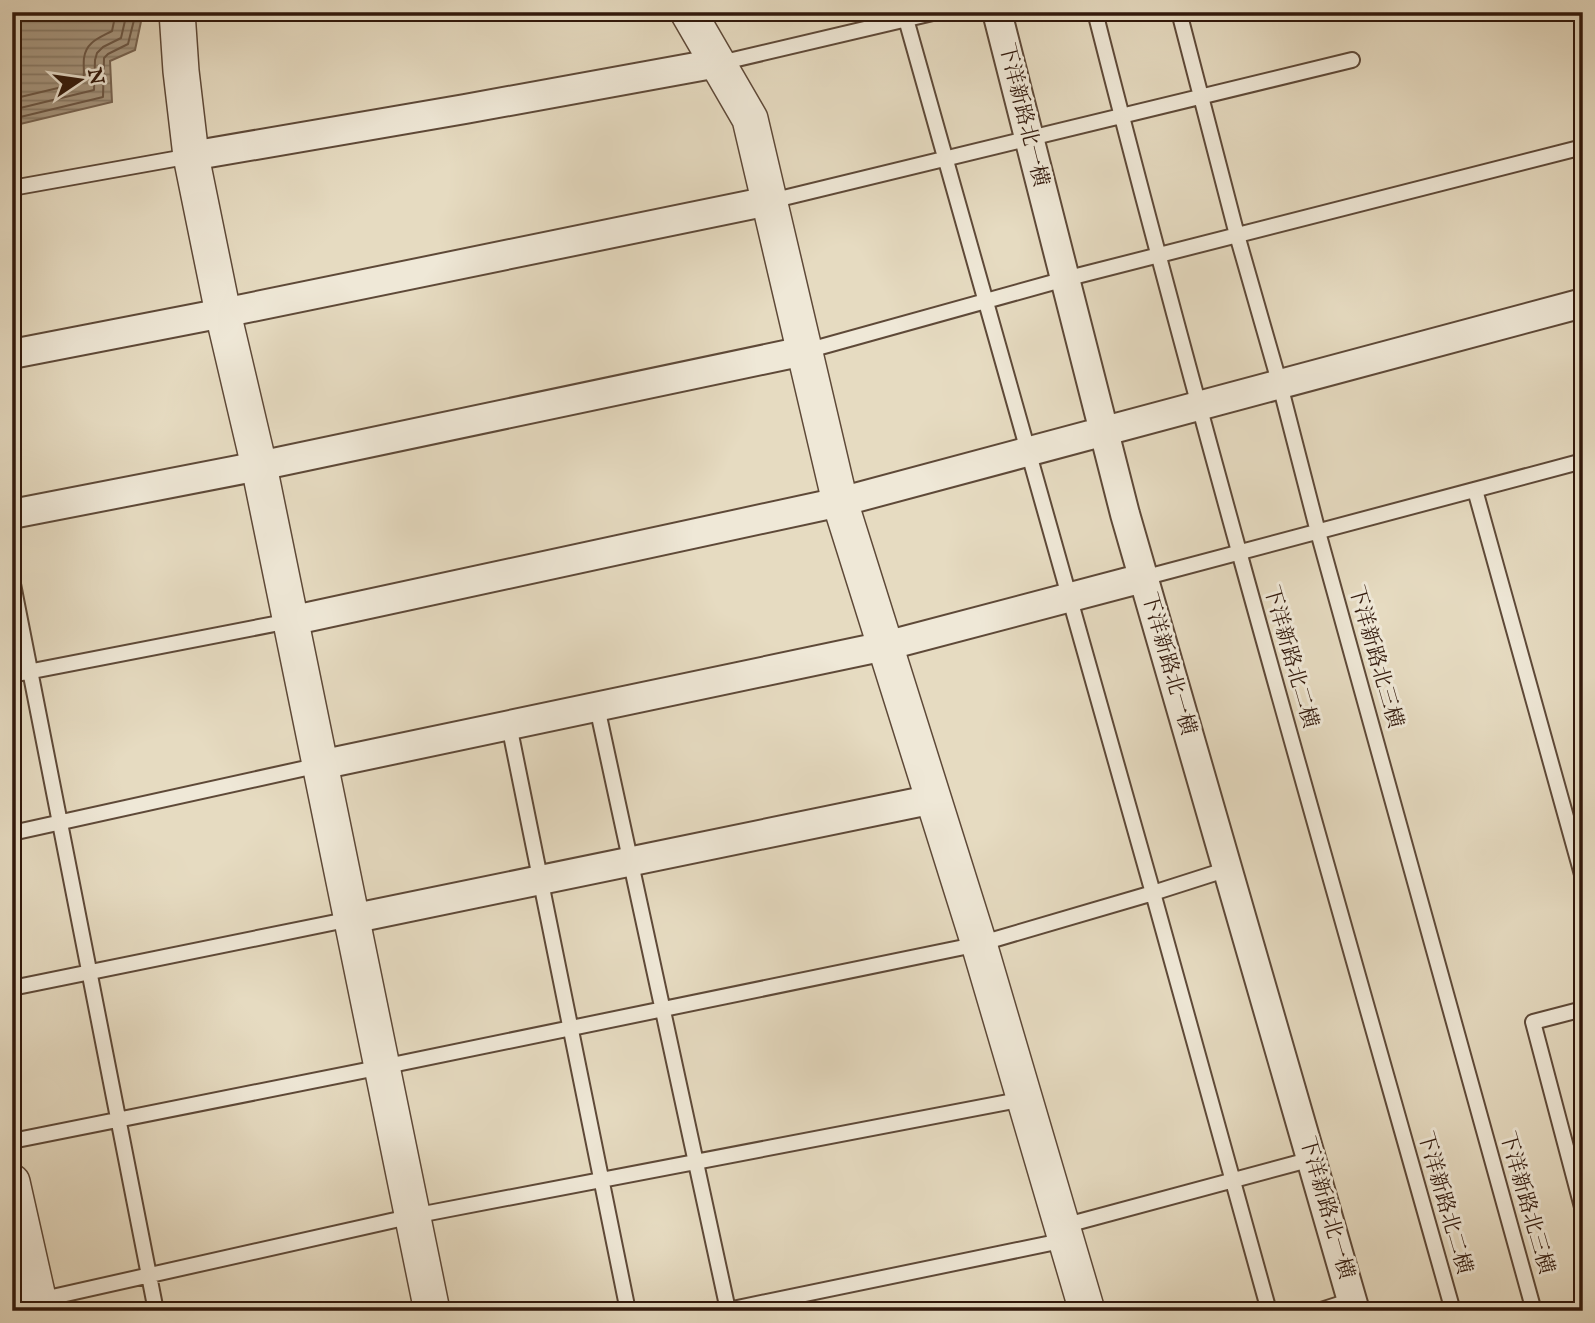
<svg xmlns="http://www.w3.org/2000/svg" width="1595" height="1323" font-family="'IM FELL English','Noto Serif SC',serif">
<defs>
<pattern id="water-rules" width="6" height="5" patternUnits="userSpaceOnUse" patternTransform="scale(1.75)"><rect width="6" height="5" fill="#a89983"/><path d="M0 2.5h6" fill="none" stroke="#897c69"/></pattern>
</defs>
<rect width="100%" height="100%" fill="#e6dbc1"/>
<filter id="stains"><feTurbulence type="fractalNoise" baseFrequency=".00286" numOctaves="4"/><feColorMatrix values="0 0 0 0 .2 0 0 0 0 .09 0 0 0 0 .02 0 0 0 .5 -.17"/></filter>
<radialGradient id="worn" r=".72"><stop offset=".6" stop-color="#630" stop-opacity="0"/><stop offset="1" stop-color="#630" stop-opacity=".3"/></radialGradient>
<path fill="url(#water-rules)" stroke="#786553" stroke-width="2" d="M12 12H143L135 50 110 61 112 102 12 126Z"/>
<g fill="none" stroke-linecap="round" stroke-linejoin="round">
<path stroke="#6c5847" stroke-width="2" d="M12 99 83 82C85 74 83 66 84 58 86 42 99 38 112 31L116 12
M12 110 94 90 95 60 97 53 103 47 121 38 127 12
M12 119 103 97 104 58 108 54 128 44 136 12"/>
<g stroke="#5e4938" stroke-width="18">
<path id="service" d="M904 12 1153 893 1269 1311
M1095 12C1206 447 1331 879 1453 1311
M1179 12 1237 235 1280 385 1318 532 1534 1311
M720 63 937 12
M12 188 191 156
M771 201 1352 60
M806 351 1065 279 1583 147
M1475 490 1583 878
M1143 578 1583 461
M12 579 156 1311
M12 675 290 621
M597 707 728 1310
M509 725 628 1311
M12 833 320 765
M12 988 351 919
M1583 1009 1533 1022 1583 1211
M12 1141 382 1067 979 944 1153 893 1228 869
M1063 1226 1312 1159
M39 1300 413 1216 1024 1099
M723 1311 1066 1240
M1318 1311 1352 1300"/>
</g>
<g stroke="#5e4938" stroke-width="32">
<path id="minor" d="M997 12 1125 514 1355 1311
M191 156 465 109 718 63
M12 354 223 313 769 201
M12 514 259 466 804 351
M290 621 840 502 1583 303
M320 765 885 646 1143 578
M351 919 934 799"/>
</g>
<g stroke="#5e4938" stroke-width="38">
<path id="tertiary" d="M177 12 181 71 191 156 223 313 259 466 432 1311
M688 12 750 119 840 502 979 944 1087 1311
M12 1182 41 1311"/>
</g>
<use href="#service" stroke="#efe8d7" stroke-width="14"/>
<use href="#minor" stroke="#efe8d7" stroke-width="28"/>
<use href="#tertiary" stroke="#efe8d7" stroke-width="35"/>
</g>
<g text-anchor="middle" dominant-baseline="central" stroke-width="6" stroke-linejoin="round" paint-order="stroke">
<g font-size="21" fill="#31180b" stroke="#efe8d7">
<text transform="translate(1023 115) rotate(76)">下洋新路北一横</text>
<text transform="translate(1290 657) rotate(74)">下洋新路北二横</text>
<text transform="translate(1375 657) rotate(74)">下洋新路北三横</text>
<text transform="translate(1168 664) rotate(74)">下洋新路北一横</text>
<text transform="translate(1444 1203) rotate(74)">下洋新路北二横</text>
<text transform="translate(1526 1203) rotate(74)">下洋新路北三横</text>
<text transform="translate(1326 1208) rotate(74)">下洋新路北一横</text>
</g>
</g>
<rect width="1595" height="1323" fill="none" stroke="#e6dbc1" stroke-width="42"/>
<rect x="14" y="14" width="1567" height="1295" fill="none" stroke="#31180b" stroke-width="3.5"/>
<rect x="21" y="21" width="1553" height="1281" fill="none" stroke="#31180b" stroke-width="2"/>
<g transform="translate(80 80) rotate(77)" stroke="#efe8d7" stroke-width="5" paint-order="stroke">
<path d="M0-5L12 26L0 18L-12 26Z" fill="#31180b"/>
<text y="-10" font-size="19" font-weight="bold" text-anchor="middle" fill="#31180b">N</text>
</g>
<rect width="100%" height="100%" filter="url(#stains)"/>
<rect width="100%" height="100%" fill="url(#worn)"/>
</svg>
